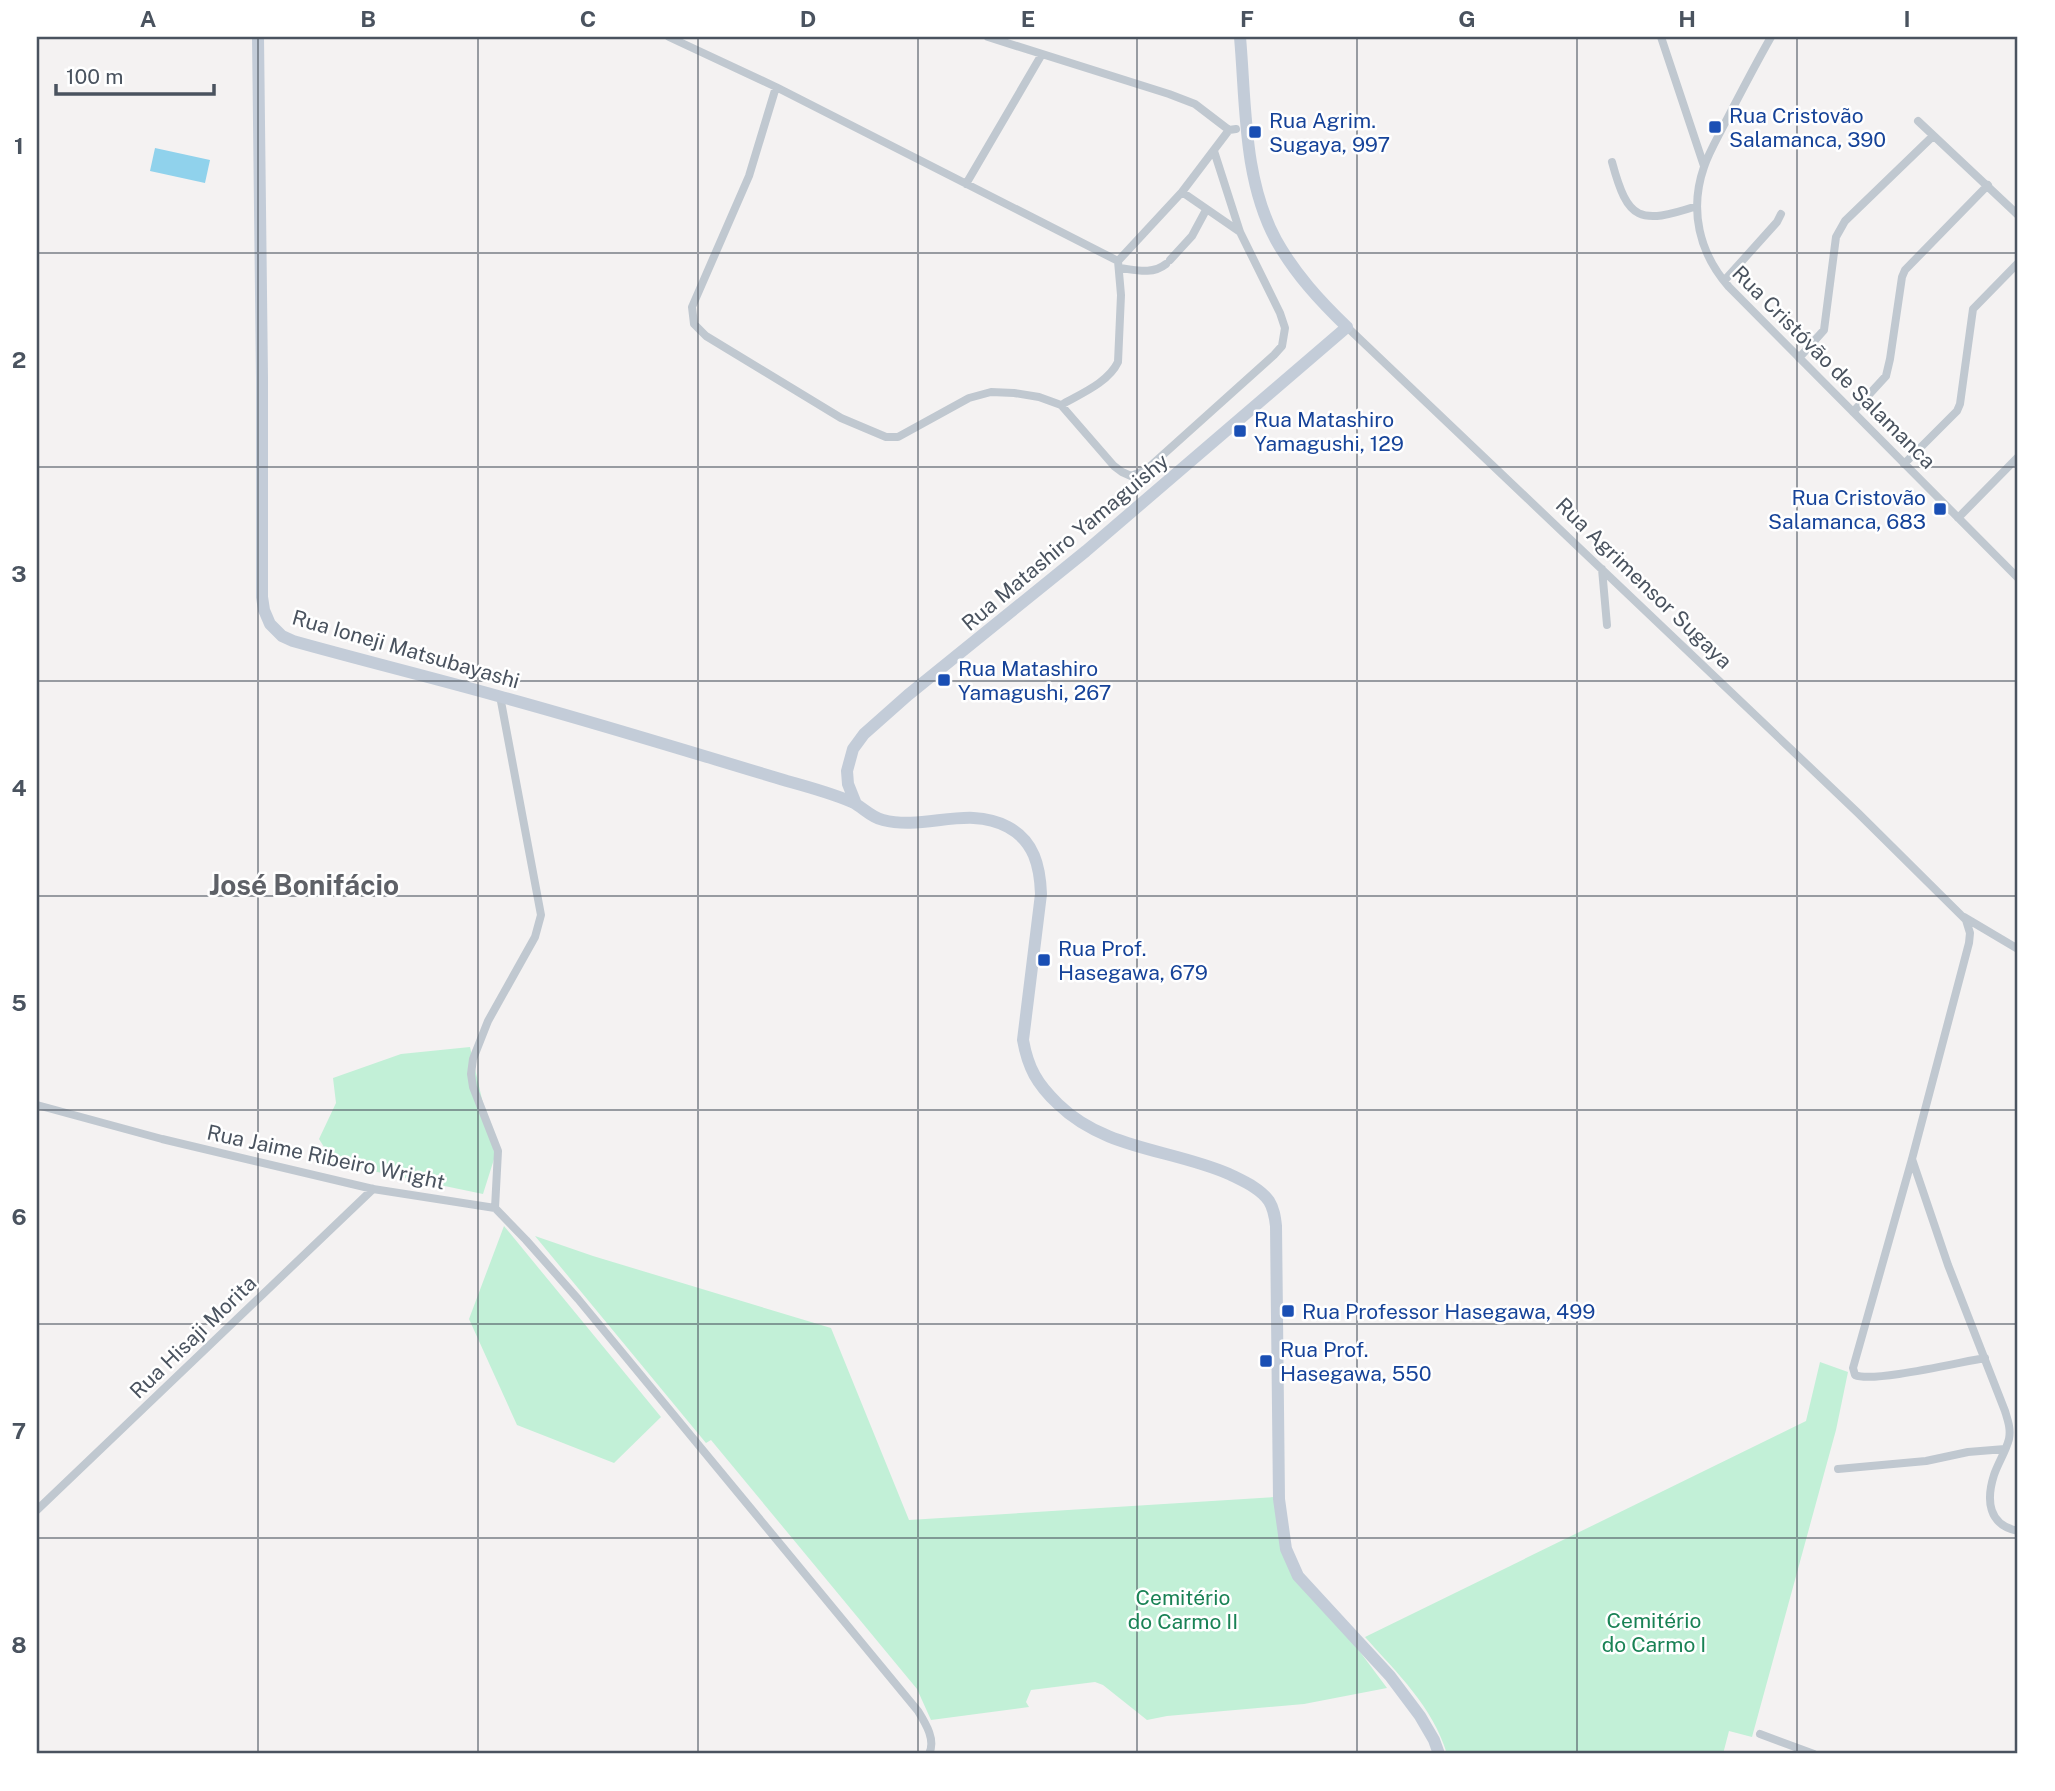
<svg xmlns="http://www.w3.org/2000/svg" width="2055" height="1791" font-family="'Public Sans',sans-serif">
<rect width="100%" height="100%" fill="#f4f2f2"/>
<path fill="#c2f0d7" d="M470 1047 495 1156 483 1194 334 1163 319 1139 336 1103 333 1078 401 1054Z
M504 1226 661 1417 614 1463 517 1425 469 1319Z
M535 1236 593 1256 831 1328 909 1520 1275 1497 1283 1549 1387 1688 1304 1704 1167 1716 1147 1720 1103 1685 1095 1682 1031 1690 1026 1702 1029 1707 931 1720 917 1689 711 1440 706 1443 701 1437Z
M1820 1362 1848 1372 1836 1430 1752 1737 1729 1731 1723 1754H1447C1433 1707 1397 1673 1365 1637L1806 1421Z"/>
<path fill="#90d2ec" d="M155 148 210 160 205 183 150 171Z"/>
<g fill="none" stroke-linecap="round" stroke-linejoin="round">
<path stroke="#c0c8d0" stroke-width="8" d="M669 37 776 87 1118 261 1182 192 1229 130 1236 129
M988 37 1169 94 1195 104 1229 130
M1661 37 1704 166
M1771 37C1755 65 1740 94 1725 123 1718 137 1709 152 1704 167 1689 210 1699 253 1729 287L2018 578
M776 87 749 176 692 307 694 324 706 336 841 418 886 437H898L969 398 991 392 1014 393 1039 397 1061 405 1114 466 1122 472 1131 476 1146 470 1274 355 1282 346 1285 328 1280 313 1240 232 1214 151
M1918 121 2018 215
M1612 162C1628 221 1639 225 1697 206
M966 184 1042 54
M1182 192 1240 232
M1170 260 1192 236 1206 210
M1120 268C1136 270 1152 275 1166 264
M1724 281 1777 222 1781 214
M1347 327 1858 813 1966 920 1970 933 1969 943 1912 1159 1853 1368 1855 1375C1873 1383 1960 1362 1985 1358
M1799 358 1824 330 1836 237 1845 221 1933 136
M1061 405C1080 394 1108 383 1118 362L1121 295 1118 261
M1853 412 1886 376 1890 359 1902 277 1905 270 1988 185
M1904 464 1957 411 1960 404 1973 309 2018 263
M1958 518 2018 457
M1602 569 1607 625
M1964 917 2018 949
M37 1105 162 1139 373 1189 495 1208
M1912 1159 1948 1265 2005 1411C2008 1421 2011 1429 2009 1439 2006 1451 1998 1463 1994 1475 1986 1500 1988 1525 2018 1531
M495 1208 526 1240 578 1299 918 1711C926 1724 936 1740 929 1754
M495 1208 498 1151 473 1087 471 1074 473 1059 488 1021 535 937 541 915 500 696
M1838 1469 1926 1461 1968 1452 2005 1449
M37 1510 373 1189
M1760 1734 1814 1754"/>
<path stroke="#c3ccd8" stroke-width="12" d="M258 37 262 378V597L264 610 270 624 282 636 293 641C361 660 430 677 498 696 594 722 690 752 787 781 809 787 831 793 852 802 863 807 870 817 883 820 925 831 968 805 1008 827 1034 841 1040 866 1041 894L1023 1040C1028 1068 1037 1084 1058 1104 1105 1150 1172 1149 1229 1174 1243 1181 1260 1188 1269 1201 1274 1209 1275 1217 1276 1226L1279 1499 1286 1549 1298 1576 1390 1676 1420 1716 1434 1740 1439 1754
M856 804 848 784 847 771 853 749 864 734 908 695 1086 551 1347 327C1320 301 1295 274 1276 240 1243 179 1246 104 1240 37"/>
</g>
<path fill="none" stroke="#4a535f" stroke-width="2" stroke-opacity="0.55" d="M258 37V1754M478 37V1754M698 37V1754M918 37V1754M1137 37V1754M1357 37V1754M1577 37V1754M1797 37V1754M37 253H2018M37 467H2018M37 681H2018M37 896H2018M37 1110H2018M37 1324H2018M37 1538H2018"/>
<g fill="#1a4fb4" stroke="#fff" stroke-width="2.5">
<rect x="1708" y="120" width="14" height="14" rx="3.5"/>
<rect x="1248" y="125" width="14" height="14" rx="3.5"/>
<rect x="1233" y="424" width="14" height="14" rx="3.5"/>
<rect x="1933" y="502" width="14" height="14" rx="3.5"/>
<rect x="937" y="673" width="14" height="14" rx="3.5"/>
<rect x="1037" y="953" width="14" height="14" rx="3.5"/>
<rect x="1281" y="1304" width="14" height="14" rx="3.5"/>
<rect x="1259" y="1354" width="14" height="14" rx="3.5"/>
</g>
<g text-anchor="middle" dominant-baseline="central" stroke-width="5" stroke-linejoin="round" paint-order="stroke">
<g font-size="21" fill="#164399" stroke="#fff" text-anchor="start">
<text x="1729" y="115">Rua Cristovão<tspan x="1729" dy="24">Salamanca, 390</tspan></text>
<text x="1269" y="120">Rua Agrim.<tspan x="1269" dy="24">Sugaya, 997</tspan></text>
<text x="1254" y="419">Rua Matashiro<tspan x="1254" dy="24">Yamagushi, 129</tspan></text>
<text x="1926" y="497" text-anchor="end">Rua Cristovão<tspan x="1926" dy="24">Salamanca, 683</tspan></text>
<text x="958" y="668">Rua Matashiro<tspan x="958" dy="24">Yamagushi, 267</tspan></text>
<text x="1058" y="948">Rua Prof.<tspan x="1058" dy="24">Hasegawa, 679</tspan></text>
<text x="1302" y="1311">Rua Professor Hasegawa, 499</text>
<text x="1280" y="1349">Rua Prof.<tspan x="1280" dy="24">Hasegawa, 550</tspan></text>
</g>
<g font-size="21" fill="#4a535f" stroke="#fff">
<text transform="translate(1834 367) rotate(45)">Rua Cristóvão de Salamanca</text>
<text transform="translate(1065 542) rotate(-40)">Rua Matashiro Yamaguishy</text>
<text transform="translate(1644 583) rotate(44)">Rua Agrimensor Sugaya</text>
<text transform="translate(406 649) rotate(16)">Rua Ioneji Matsubayashi</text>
<text transform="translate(326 1157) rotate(12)">Rua Jaime Ribeiro Wright</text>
<text transform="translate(193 1337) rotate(-44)">Rua Hisaji Morita</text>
</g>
<g font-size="21" fill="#198255" stroke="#fff">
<text x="1183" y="1597">Cemitério<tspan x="1183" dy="24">do Carmo II</tspan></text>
<text x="1654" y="1620">Cemitério<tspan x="1654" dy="24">do Carmo I</tspan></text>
</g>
<g font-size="28" font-weight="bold" fill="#5e6167" stroke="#fff">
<text x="304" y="884">José Bonifácio</text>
</g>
</g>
<rect width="2055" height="1791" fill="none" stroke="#ffffff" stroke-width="77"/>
<path d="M56 84v10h158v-10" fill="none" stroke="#4a535f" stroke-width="3.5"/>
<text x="66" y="84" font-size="21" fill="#4a535f" stroke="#ffffff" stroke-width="5" paint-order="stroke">100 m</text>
<rect x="38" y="38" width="1978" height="1714" fill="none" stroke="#4a535f" stroke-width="2.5"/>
<g font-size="23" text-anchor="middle" font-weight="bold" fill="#4a535f">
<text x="148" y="27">A</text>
<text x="368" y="27">B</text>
<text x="588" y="27">C</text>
<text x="808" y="27">D</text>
<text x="1028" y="27">E</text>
<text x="1247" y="27">F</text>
<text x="1467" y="27">G</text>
<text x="1687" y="27">H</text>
<text x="1907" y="27">I</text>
<text x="19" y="154">1</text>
<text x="19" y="368">2</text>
<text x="19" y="582">3</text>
<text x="19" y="796">4</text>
<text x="19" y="1011">5</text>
<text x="19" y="1225">6</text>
<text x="19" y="1439">7</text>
<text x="19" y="1653">8</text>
</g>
</svg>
